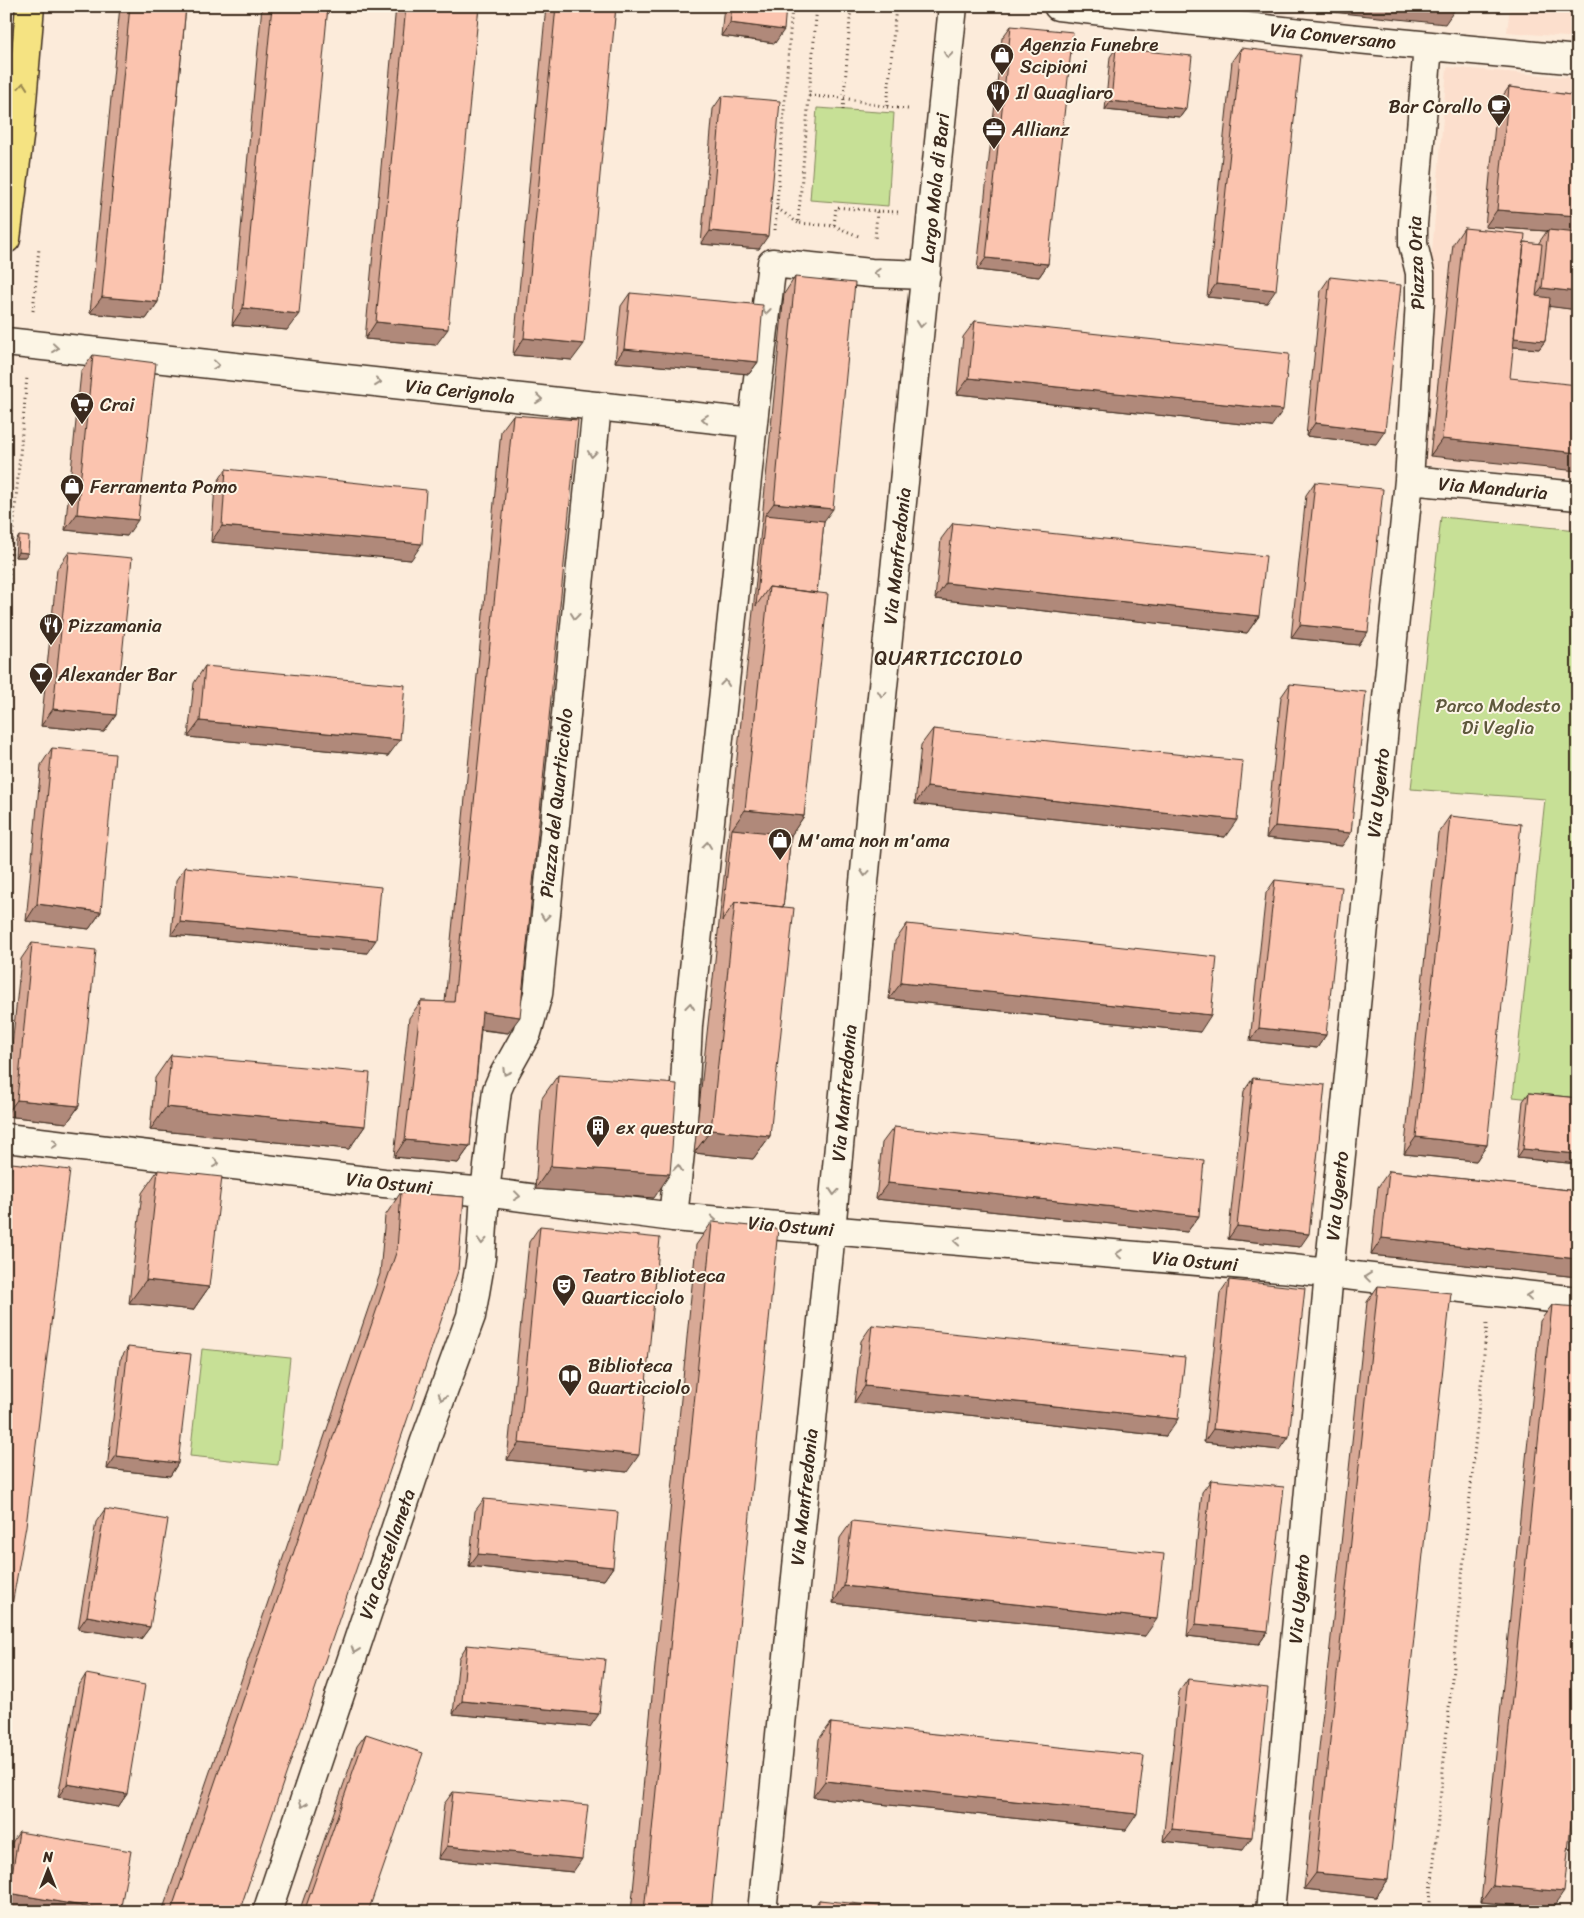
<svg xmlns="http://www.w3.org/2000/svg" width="1584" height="1918" font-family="Sriracha,sans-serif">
<rect width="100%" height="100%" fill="#fcebda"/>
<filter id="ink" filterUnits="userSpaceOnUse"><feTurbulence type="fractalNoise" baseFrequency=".02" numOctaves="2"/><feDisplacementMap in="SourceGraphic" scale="10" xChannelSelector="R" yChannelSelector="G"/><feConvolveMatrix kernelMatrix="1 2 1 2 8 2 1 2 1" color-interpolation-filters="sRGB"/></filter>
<g filter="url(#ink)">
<path fill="#fcdfcd" d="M1510 6H1578V38L1507 32Z
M1447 67 1578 78V479L1415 464Z"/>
<path fill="#c7e096" stroke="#81855a" d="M817 108 894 113 888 206 810 200Z
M1441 517 1578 530V1104L1513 1097 1545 799 1411 789Z
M202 1349 290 1358 278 1465 190 1456Z"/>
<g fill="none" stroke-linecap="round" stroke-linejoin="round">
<g stroke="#3b2a1e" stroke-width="31">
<path id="minor" d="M1058 6 1347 38 1578 60
M6 342 753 423
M1409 480 1578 496
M6 1138 384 1183 485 1192 673 1217 1292 1269 1578 1301
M673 1217 683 1125 688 1025 755 404 772 263 871 273 926 275
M267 1912 425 1441 471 1316 481 1258 485 1192 497 1090 503 1076 527 1033 538 994 597 406
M762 1912 828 1262 877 745 953 6
M1270 1912 1329 1273 1409 480 1420 300V273L1413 244V224L1428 46"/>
</g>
<g stroke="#3b2a1e" stroke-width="31">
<path id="major" d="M6 239 19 137 30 6"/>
</g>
<path stroke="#3b2a1e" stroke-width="3" stroke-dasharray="1 4" stroke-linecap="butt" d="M817 6 798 223 834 226 836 207 877 211 875 241
M809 96 844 98 887 107 896 6
M887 107 908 109V111
M843 110 851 6
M777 208 798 223
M877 211 899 212
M834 226 861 237
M775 230 792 6
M33 311 39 248
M6 609 27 377
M1429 1912 1487 1323"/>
<use href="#minor" stroke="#fcf5e5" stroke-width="28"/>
<use href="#major" stroke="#f5e382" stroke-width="28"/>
</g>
<path fill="#d8a996" stroke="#3b2a1e" d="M120 6H186L158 302 146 319 90 313Z
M262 6H328L287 330 232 325Z
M396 6H479L436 345 365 339Z
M546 6H616L572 360 513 355Z
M724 6H786L775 43 721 36Z
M1011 26 1048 264 1039 277 977 270 1002 38Z
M1116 48 1186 109 1180 117 1105 110 1110 57Z
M1241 48 1267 303 1207 297 1232 61Z
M1509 87 1578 96V310L1549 306 1545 341 1539 349 1513 347 1430 456 1453 244 1464 228 1524 242 1538 244 1547 231 1485 227 1497 104Z
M722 96 759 249 701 244 713 109Z
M795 277 824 521 817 593 804 816 791 835 783 907 770 1136 753 1159 694 1153 753 611 784 294Z
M1330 277 1376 444 1306 436 1321 290Z
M630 293 758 362 749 374 615 362 621 306Z
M975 321 1271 427 957 394 963 337Z
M93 355 127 536 65 530 81 372Z
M513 415 508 1033 481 1030 470 1146 458 1163 394 1157 409 1018 421 1001 445 1002 501 431Z
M226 469 411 560 211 542 215 486Z
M1315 482 1359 645 1291 638 1306 495Z
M953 523 1259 616 1247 633 935 599 941 539Z
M19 536 25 557H15L16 541Z
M69 552 116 715 104 732 41 726 57 569Z
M205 666 388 756 188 737 194 683Z
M1290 684 1342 846 1266 838 1281 697Z
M933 729 1225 837 915 804 921 745Z
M52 748 101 912 89 929 26 921 41 765Z
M1450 816 1487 1145 1476 1161 1404 1154 1438 833Z
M185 867 367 953 171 935 176 880Z
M1275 880 1326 1035 1317 1048 1250 1041 1266 893Z
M907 924 1200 1032 889 999 895 941Z
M32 943 79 1106 67 1123 6 1116V1105L21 959Z
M171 1055 365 1126 349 1149 150 1130 155 1078Z
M558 1075 654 1198 535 1189 542 1098Z
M1253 1078 1300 1247 1228 1239 1244 1091Z
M1529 1093 1578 1098V1164L1517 1158 1523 1101Z
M894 1127 1199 1216 1187 1232 876 1199 882 1143Z
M12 1163 6 1639V1172Z
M158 1170 209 1287 193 1310 129 1303 142 1193Z
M1389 1171 1578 1191V1277L1371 1255 1378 1187Z
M401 1192 464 1197 239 1912H162L380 1274 385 1216Z
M712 1222 711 1912H631L696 1245Z
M540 1226 627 1472 507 1460 529 1242Z
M1229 1280 1280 1450 1204 1442 1220 1293Z
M1378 1286 1388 1880 1376 1897 1304 1889 1367 1302Z
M1552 1305V1909L1481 1902 1540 1321Z
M872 1325 1166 1436 854 1403 861 1341Z
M128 1347 178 1463 170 1476 107 1469 120 1360Z
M1211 1480 1268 1631 1259 1644 1187 1636 1202 1492Z
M484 1499 613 1567 604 1580 469 1566 475 1511Z
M105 1509 150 1627 141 1639 78 1629 96 1522Z
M852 1521 1145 1636 833 1603 840 1538Z
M467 1645 590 1727 453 1714 459 1658Z
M86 1674 127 1794 118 1807 58 1797 78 1687Z
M1188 1679 1243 1850 1163 1841 1179 1692Z
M831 1723 1126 1830 813 1797 819 1739Z
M366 1734 368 1912H299L357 1746Z
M453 1792 573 1872 438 1859 444 1804Z
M19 1832 120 1912H33L6 1907V1869L11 1844Z
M819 1900 880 1912H811Z"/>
<path fill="#b0897a" stroke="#3b2a1e" d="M1223 6H1259L1256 10Z
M1284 6H1406L1454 11 1445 24 1284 7Z
M730 23 784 30 775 43 721 36Z
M1111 101 1186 109 1180 117 1105 110Z
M1497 210 1578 216V234L1548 230 1547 231 1485 227Z
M710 231 768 236 759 249 701 244Z
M986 258 1048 264 1039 277 977 270Z
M1216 284 1276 290 1267 303 1207 297Z
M1542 288 1578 292V310L1530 304Z
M102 297 158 302 146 319 90 313Z
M243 308 299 314 287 330 232 325Z
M376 322 448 329 436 345 365 339Z
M1509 337 1545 341 1539 349 1503 346Z
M524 338 584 344 572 360 513 355Z
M624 349 758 362 749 374 615 362Z
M969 378 1283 410 1271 427 957 394Z
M1315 423 1385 431 1376 444 1306 436Z
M1442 439 1578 453V471L1430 456Z
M774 503 833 509 821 525 765 515Z
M77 514 138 520 127 536 65 530Z
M222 526 422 544 411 560 211 542Z
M18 552 28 553 25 557H15Z
M946 583 1259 616 1247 633 935 599Z
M1300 625 1368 632 1359 645 1291 638Z
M53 709 116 715 104 732 41 726Z
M200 721 400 740 388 756 188 737Z
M927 787 1237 820 1225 837 915 804Z
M745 810 804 816 788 840 732 829Z
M1275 826 1351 833 1342 846 1266 838Z
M37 904 101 912 89 929 26 921Z
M180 922 376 940 367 953 171 935Z
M901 983 1211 1015 1200 1032 889 999Z
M482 1012 520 1017 508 1033 471 1028Z
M1259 1028 1326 1035 1317 1048 1250 1041Z
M17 1100 79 1106 67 1123 6 1116V1115Z
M166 1107 365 1126 349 1149 150 1130Z
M711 1130 770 1136 753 1159 694 1153Z
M1416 1137 1487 1145 1476 1161 1404 1154Z
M405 1140 470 1146 458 1163 394 1157Z
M1523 1149 1578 1154V1164L1517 1158Z
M551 1166 670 1174 654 1198 535 1189Z
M888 1183 1199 1216 1187 1232 876 1199Z
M1237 1226 1309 1234 1300 1247 1228 1239Z
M1382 1238 1578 1259V1277L1371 1255Z
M146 1280 209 1287 193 1310 129 1303Z
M865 1386 1178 1419 1166 1436 854 1403Z
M1213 1429 1289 1437 1280 1450 1204 1442Z
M519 1443 639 1455 627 1472 507 1460Z
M116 1456 178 1463 170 1476 107 1469Z
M478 1554 613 1567 604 1580 469 1566Z
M844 1586 1157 1619 1145 1636 833 1603Z
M87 1616 150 1627 141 1639 78 1629Z
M1196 1624 1268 1631 1259 1644 1187 1636Z
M462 1701 599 1714 590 1727 453 1714Z
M825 1781 1137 1814 1126 1830 813 1797Z
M67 1784 127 1794 118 1807 58 1797Z
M1172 1829 1252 1837 1243 1850 1163 1841Z
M447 1846 582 1859 573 1872 438 1859Z
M1316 1873 1388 1880 1376 1897 1304 1889Z
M1493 1885 1564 1892 1552 1909 1481 1902Z
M9 1893 116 1912H33L6 1907V1897Z"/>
<path fill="#fbc4af" stroke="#3b2a1e" d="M130 6H186L158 302 102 297Z
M272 6H328L299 314 243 308Z
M406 6H479L448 329 376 322Z
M556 6H616L584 344 524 338Z
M732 6H786L784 30 730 23Z
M1406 6H1454V11Z
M1011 26 1073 32 1048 264 986 258Z
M1116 48 1192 56 1186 109 1111 101Z
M1241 48 1301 55 1276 290 1216 284Z
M1509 87 1578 96V216L1497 210Z
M722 96 780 101 768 236 710 231Z
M1464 228 1525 234 1510 378 1578 385V453L1442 439Z
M1548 230 1578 233V292L1542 288Z
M1524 242 1542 244 1536 296 1550 298 1545 341 1514 338Z
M795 277 855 283 833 509 774 503Z
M1330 277 1401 285 1385 431 1315 423Z
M630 293 763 305 758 362 624 349Z
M975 321 1289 354 1283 410 969 378Z
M93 355 156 363 138 520 77 514Z
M513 415 578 420 520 1017 482 1012 470 1146 405 1140 421 1001 454 1002Z
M226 469 426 490 422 544 222 526Z
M1315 482 1383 489 1368 632 1300 625Z
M765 515 824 521 817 593 769 587 756 606Z
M953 523 1266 556 1259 616 946 583Z
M19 536 29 537 28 553 18 552Z
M69 552 132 558 116 715 53 709Z
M769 587 828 594 804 816 745 810Z
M205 666 405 685 400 740 200 721Z
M1290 684 1366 692 1351 833 1275 826Z
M933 729 1243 761 1237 820 927 787Z
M52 748 115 754 101 912 37 904Z
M1450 816 1521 824 1487 1145 1416 1137Z
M732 829 791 835 783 907 735 902 722 921Z
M185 867 381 887 376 940 180 922Z
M1275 880 1342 887 1326 1035 1259 1028Z
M735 902 794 908 770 1136 711 1130Z
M907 924 1217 957 1211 1015 901 983Z
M32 943 96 950 79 1106 17 1100Z
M171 1055 370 1073 365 1126 166 1107Z
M558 1075 677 1084 670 1174 551 1166Z
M1253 1078 1325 1085 1309 1234 1237 1226Z
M1529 1093 1578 1098V1154L1523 1149Z
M894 1127 1204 1160 1199 1216 888 1183Z
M12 1163 70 1170 26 1526 6 1639V1211Z
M158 1170 222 1177 209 1287 146 1280Z
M1389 1171 1578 1191V1259L1382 1238Z
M401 1192 464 1197 458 1271 239 1912H173L171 1911 397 1250Z
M712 1222 778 1229 711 1912H644Z
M540 1226 660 1238 639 1455 519 1443Z
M1229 1280 1305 1288 1289 1437 1213 1429Z
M1378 1286 1451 1293 1388 1880 1316 1873Z
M1552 1305 1578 1307V1752L1564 1892 1493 1885Z
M872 1325 1185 1357 1178 1419 865 1386Z
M128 1347 191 1354 178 1463 116 1456Z
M1211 1480 1284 1487 1268 1631 1196 1624Z
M484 1499 618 1512 613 1567 478 1554Z
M105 1509 168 1520 150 1627 87 1616Z
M852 1521 1164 1554 1157 1619 844 1586Z
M467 1645 605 1659 599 1714 462 1701Z
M86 1674 145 1685 127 1794 67 1784Z
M1188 1679 1268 1688 1252 1837 1172 1829Z
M831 1723 1144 1756 1137 1814 825 1781Z
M366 1734 423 1753 368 1912H304Z
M453 1792 588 1805 582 1859 447 1846Z
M19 1832 131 1851 120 1912H116L9 1893Z
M819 1900 880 1906V1912H818Z
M938 1909 967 1912H938Z"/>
<defs><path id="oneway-chevron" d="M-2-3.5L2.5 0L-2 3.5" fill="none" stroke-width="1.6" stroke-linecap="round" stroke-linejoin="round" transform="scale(1.25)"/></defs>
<g stroke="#9c9082">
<use href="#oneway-chevron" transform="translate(948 55) rotate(96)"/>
<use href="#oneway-chevron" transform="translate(877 273) rotate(-177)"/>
<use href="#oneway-chevron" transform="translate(766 311) rotate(97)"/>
<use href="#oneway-chevron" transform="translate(921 324) rotate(96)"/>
<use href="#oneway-chevron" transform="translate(55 348) rotate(6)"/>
<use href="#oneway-chevron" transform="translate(216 365) rotate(6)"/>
<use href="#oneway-chevron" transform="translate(378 382) rotate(6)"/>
<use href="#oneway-chevron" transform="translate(539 399) rotate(6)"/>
<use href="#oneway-chevron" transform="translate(705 419) rotate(-175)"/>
<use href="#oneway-chevron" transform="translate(592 454) rotate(96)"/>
<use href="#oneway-chevron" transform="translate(575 616) rotate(96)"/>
<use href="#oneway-chevron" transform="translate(725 683) rotate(-84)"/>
<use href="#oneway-chevron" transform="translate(882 694) rotate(96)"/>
<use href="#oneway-chevron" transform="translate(707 845) rotate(-84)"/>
<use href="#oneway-chevron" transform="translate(865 873) rotate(95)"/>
<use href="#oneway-chevron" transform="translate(545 917) rotate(96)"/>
<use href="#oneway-chevron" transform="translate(690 1006) rotate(-84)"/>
<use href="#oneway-chevron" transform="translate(506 1072) rotate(118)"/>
<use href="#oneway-chevron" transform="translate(55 1144) rotate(7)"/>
<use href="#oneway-chevron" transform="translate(216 1163) rotate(7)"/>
<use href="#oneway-chevron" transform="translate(678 1168) rotate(-84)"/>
<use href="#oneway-chevron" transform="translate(834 1192) rotate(95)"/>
<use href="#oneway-chevron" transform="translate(517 1196) rotate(7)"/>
<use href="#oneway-chevron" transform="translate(713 1220) rotate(4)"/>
<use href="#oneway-chevron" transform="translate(482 1241) rotate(93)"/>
<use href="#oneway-chevron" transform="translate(957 1241) rotate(-175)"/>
<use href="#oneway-chevron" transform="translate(1119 1254) rotate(-175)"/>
<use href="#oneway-chevron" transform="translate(1368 1277) rotate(-173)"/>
<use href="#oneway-chevron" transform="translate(1529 1296) rotate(-174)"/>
<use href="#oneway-chevron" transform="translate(442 1397) rotate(110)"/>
<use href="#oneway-chevron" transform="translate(355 1650) rotate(109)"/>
<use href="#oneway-chevron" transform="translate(303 1804) rotate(109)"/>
</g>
<use stroke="#988650" href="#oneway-chevron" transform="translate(23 86) rotate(-85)"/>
</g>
<defs>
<g id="shop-pin" transform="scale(1.25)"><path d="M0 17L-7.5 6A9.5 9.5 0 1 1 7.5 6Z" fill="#3b2a1e" stroke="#fcf5e5"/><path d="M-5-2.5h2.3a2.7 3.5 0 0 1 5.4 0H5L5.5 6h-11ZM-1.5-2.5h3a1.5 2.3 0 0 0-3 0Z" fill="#fff"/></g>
<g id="restaurant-pin" transform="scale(1.25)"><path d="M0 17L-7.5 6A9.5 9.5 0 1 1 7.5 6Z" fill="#3b2a1e" stroke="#fcf5e5"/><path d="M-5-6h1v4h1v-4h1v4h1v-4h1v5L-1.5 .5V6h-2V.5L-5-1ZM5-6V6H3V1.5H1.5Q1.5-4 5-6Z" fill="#fff"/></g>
<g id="cafe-pin" transform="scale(1.25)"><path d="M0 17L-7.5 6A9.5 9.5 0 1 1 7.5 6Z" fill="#3b2a1e" stroke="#fcf5e5"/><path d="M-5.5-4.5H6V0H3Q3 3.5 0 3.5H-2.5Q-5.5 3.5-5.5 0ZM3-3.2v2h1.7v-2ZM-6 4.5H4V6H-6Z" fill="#fff"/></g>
<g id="office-pin" transform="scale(1.25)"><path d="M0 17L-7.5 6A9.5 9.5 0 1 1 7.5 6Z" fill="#3b2a1e" stroke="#fcf5e5"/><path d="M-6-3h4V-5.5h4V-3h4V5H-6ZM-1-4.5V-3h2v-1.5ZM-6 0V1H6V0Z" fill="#fff"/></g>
<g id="supermarket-pin" transform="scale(1.25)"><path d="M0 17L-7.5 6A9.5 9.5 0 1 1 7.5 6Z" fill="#3b2a1e" stroke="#fcf5e5"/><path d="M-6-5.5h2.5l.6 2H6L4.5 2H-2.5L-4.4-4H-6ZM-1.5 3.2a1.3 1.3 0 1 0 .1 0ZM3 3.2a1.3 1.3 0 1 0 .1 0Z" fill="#fff"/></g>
<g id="bar-pin" transform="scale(1.25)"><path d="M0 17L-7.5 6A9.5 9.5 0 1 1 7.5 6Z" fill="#3b2a1e" stroke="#fcf5e5"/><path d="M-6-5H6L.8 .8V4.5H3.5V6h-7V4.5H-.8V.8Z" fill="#fff"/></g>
<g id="building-pin" transform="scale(1.25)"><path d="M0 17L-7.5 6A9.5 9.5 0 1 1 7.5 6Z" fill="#3b2a1e" stroke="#fcf5e5"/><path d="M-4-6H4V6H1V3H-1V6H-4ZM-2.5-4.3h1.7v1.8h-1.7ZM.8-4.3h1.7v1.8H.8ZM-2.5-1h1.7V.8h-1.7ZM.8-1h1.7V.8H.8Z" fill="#fff"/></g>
<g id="theatre-pin" transform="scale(1.25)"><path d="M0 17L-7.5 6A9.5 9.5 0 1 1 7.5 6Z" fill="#3b2a1e" stroke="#fcf5e5"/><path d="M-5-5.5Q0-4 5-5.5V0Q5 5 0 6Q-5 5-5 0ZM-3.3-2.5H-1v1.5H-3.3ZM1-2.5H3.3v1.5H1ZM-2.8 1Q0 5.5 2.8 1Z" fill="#fff"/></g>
<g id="library-pin" transform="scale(1.25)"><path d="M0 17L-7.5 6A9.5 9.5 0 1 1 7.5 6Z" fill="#3b2a1e" stroke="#fcf5e5"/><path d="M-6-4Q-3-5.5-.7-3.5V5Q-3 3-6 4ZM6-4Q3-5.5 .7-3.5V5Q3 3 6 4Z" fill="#fff"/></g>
</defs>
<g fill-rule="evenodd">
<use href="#shop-pin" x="1002" y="55"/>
<use href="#restaurant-pin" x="998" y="92"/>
<use href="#cafe-pin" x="1499" y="106"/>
<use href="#office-pin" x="994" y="129"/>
<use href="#supermarket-pin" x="82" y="404"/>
<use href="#shop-pin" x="72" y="486"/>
<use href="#restaurant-pin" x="51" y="625"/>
<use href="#bar-pin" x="41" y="674"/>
<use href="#shop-pin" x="780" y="840"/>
<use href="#building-pin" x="598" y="1127"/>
<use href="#theatre-pin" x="564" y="1286"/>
<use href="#library-pin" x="570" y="1376"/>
</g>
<g text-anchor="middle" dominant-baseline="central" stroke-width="4" stroke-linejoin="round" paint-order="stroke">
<g font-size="19" fill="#3b2a1e" stroke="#fcf5e5">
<text transform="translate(1333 36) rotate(6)">Via Conversano</text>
<text transform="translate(935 188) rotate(-84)">Largo Mola di Bari</text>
<text transform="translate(1416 263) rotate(-92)">Piazza Oria</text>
<text transform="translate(460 391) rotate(6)">Via Cerignola</text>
<text transform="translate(1493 488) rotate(5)">Via Manduria</text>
<text transform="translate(897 556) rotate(-84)">Via Manfredonia</text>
<text transform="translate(1378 793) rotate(-84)">Via Ugento</text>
<text transform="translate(556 803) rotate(-84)">Piazza del Quarticciolo</text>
<text transform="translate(844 1093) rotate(-85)">Via Manfredonia</text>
<text transform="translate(389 1183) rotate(6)">Via Ostuni</text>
<text transform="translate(1337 1196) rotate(-84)">Via Ugento</text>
<text transform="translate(791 1226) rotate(5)">Via Ostuni</text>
<text transform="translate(1195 1261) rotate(5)">Via Ostuni</text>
<text transform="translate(804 1497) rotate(-84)">Via Manfredonia</text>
<text transform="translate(387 1554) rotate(-71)">Via Castellaneta</text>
<text transform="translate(1299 1599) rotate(-85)">Via Ugento</text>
</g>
<g font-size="19" fill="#3b2a1e" stroke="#fcf5e5" text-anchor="start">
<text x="1020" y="44">Agenzia Funebre<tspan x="1020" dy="22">Scipioni</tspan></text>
<text x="1016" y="92">Il Quagliaro</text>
<text x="1482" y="106" text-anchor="end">Bar Corallo</text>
<text x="1012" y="129">Allianz</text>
<text x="100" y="404">Crai</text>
<text x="90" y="486">Ferramenta Pomo</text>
<text x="68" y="625">Pizzamania</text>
<text x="58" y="674">Alexander Bar</text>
<text x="798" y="840">M'ama non m'ama</text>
<text x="616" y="1127">ex questura</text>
<text x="582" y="1275">Teatro Biblioteca<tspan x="582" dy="22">Quarticciolo</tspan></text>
<text x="588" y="1365">Biblioteca<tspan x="588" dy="22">Quarticciolo</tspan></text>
</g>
<g font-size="19" fill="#5e583c" stroke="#fcf5e5">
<text x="1498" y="705">Parco Modesto<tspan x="1498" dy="22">Di Veglia</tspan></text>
</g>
<g font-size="20" letter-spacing="1" fill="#3b2a1e" stroke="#fcf5e5">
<text x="949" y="658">QUARTICCIOLO</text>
</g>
</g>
<rect width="1584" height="1918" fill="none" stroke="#fcf5e5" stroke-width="25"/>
<rect x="12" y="12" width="1559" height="1893" fill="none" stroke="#3b2a1e" stroke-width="2" filter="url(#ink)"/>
<g transform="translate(48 1870)" stroke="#fcf5e5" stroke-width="4" paint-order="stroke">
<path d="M0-4L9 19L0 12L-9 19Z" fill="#3b2a1e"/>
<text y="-8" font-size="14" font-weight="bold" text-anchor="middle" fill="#3b2a1e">N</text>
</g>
</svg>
